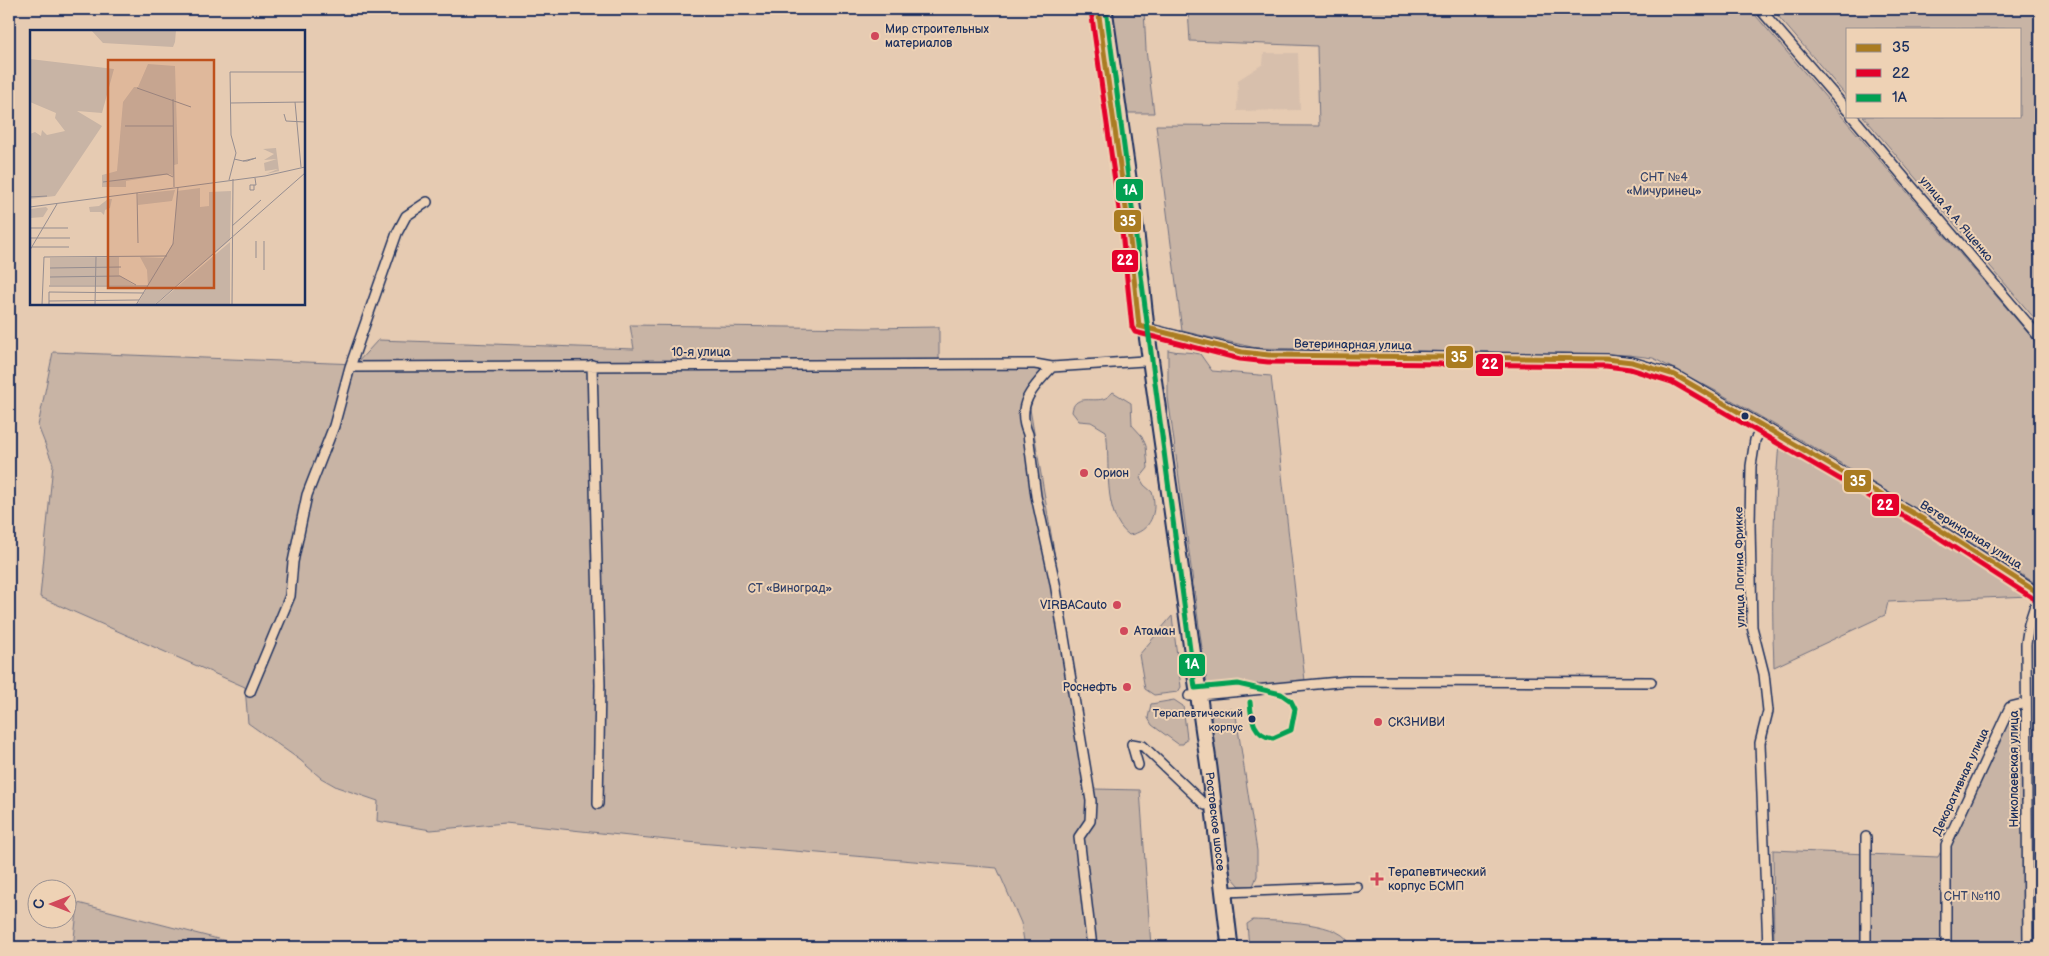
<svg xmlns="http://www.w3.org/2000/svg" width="2049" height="956" font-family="'Balsamiq Sans',sans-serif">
<rect width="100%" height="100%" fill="#e6cbb2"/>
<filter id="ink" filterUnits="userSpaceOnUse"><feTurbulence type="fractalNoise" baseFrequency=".02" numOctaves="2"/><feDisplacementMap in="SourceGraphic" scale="10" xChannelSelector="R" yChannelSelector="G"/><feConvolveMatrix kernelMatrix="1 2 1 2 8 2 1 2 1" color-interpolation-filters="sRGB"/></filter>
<g filter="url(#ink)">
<path fill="#d7bfac" d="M1264 53H1298L1300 110 1237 111 1238 80 1263 64Z"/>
<path fill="#c8b4a5" stroke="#727282" d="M1109 9H1144L1146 50 1154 113H1123Z
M1188 9H1750L2040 347V586L1849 468 1716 391 1653 358 1629 355 1256 348 1182 331 1156 125 1319 126 1317 46 1190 41Z
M1772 9H2040V325L1863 116H2020V29H1848V98Z
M630 325 866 328 939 327V363L1057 362 1048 376 1028 397 1094 789 1140 790 1151 947H1025L1021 923 997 868 687 842 505 823 431 830 377 821 378 801 337 787 321 778 300 760 248 723 245 687 40 597 53 464 38 426 53 352 356 364 378 340 634 349Z
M1168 350C1179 353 1188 351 1200 354L1212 371 1271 376 1305 681 1220 692 1207 685 1168 397Z
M1113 392 1131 403 1132 425 1142 436 1146 446 1148 468 1140 478 1144 485 1152 492C1158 511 1151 532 1129 535 1101 514 1111 462 1106 431L1091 422 1079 421 1072 412C1074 394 1091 402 1103 399 1107 398 1110 395 1113 392Z
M1779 442 2030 596 1888 602 1885 615 1774 667C1771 592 1773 517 1779 442Z
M1172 616 1181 687 1178 692 1154 695 1145 689 1139 655Z
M1174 700 1183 706 1187 738 1183 744H1178L1152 725 1148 718 1151 704Z
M1221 709H1232L1236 716 1257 851V876L1253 886H1240L1231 876 1208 730 1212 715Z
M2013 712 2022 716 2023 947H1774L1773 850 1938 857Z
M78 903 249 947H73Z
M1253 920C1273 921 1348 921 1350 947H1249L1247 924Z"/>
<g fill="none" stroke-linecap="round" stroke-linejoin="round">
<g stroke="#1b2f5e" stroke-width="12">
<path id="minor" d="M1760 9 1848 111
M1852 116 2040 338
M1146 328 1242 352 1269 355 1606 359 1632 362 1675 375 1923 519 2040 594
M592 365 600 685 598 804
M350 367 1035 364 1052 367 1144 361
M1052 367C1033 387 1015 405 1028 434L1036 496 1055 583 1091 801 1090 821 1079 837 1092 947
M1763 426 1755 440 1751 466 1750 525 1752 627 1764 674 1768 711 1760 743 1768 947
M250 692 290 596 293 562 307 495 334 426 350 367 397 233 406 216 427 202
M1189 696 1349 681 1651 682
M1138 765 1132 744 1143 746 1205 805
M1866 837V947
M1224 892 1357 887
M1946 947V845L2010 707 2026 703
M2028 947 2026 644 2029 624 2039 593"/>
</g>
<g stroke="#1b2f5e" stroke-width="19">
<g id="primary">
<path id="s1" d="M1104 9 1136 234 1146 328 1209 768 1230 947"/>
</g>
</g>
<use href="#minor" stroke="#eed2b5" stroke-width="9"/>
<use href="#primary" stroke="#eed2b5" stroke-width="15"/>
<g stroke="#eed2b5" stroke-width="9">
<path id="bus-1" d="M1098 9 1129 230 1139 326 1242 352 1269 355 1606 359 1632 362 1675 375 1923 519 2040 594"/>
</g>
<g stroke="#eed2b5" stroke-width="9">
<path id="bus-2" d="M1091 10 1122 231 1132 327 1135 332 1240 359 1268 362 1606 366 1630 369 1672 382 1919 525 2036 600"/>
</g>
<g stroke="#eed2b5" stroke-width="9">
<path id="bus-3" d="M1106 9 1195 688 1238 684 1281 694 1291 701 1295 709 1291 730 1273 738C1254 736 1251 719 1250 702"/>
</g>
<use href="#bus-1" stroke="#aa7c21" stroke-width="5"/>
<use href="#bus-2" stroke="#e4002b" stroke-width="5"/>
<use href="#bus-3" stroke="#01a052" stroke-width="5"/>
</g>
</g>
<g fill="#d1495b" stroke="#eed2b5" stroke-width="2">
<circle cx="875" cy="36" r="5"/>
<circle cx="1084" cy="473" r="5"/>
<circle cx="1117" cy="605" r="5"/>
<circle cx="1124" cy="631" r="5"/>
<circle cx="1127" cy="687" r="5"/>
<circle cx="1378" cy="722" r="5"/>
<path d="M1374.5 871.5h5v5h5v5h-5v5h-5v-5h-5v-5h5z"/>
</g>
<g fill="#1b2f5e" stroke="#eed2b5" stroke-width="2">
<circle cx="1745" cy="416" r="4.5"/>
<circle cx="1252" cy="719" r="4.5"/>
</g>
<g text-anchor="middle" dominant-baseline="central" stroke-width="4" stroke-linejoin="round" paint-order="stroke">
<g font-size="11" fill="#1b2f5e" stroke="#eed2b5" text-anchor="end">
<text x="1243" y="713">Терапевтический<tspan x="1243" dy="14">корпус</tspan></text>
</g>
<g font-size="12" fill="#1b2f5e" stroke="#eed2b5" text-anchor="start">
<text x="885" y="29">Мир строительных<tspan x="885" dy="14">материалов</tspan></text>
<text x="1094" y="473">Орион</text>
<text x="1107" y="605" text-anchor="end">VIRBACauto</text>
<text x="1134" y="631">Атаман</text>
<text x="1117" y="687" text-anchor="end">Роснефть</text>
<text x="1388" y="722">СКЗНИВИ</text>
<text x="1388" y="872">Терапевтический<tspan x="1388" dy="14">корпус БСМП</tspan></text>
</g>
<g font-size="12" fill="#354369" stroke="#eed2b5">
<text x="1664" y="177">СНТ №4<tspan x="1664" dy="14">«Мичуринец»</tspan></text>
<text x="790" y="588">СТ «Виноград»</text>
<text x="1972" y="896">СНТ №110</text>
</g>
<g font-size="12" fill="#1b2f5e" stroke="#eed2b5">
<text transform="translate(1956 219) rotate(50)">улица А. А. Ященко</text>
<text transform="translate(1353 345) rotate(1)">Ветеринарная улица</text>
<text x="701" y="352">10-я улица</text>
<text transform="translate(1971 535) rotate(32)">Ветеринарная улица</text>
<text transform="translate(1740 567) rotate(-91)">улица Логина Фрикке</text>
<text transform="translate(2014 769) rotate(-90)">Николаевская улица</text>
<text transform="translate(1961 782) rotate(-65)">Декоративная улица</text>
<text stroke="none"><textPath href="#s1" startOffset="820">Ростовское шоссе</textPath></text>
</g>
</g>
<g transform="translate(30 30)">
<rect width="275" height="275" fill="#e6cbb2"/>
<path d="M61 0H146L145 12 143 17 73 13ZM0 29 84 39 72 83 47 81 72 96 25 166 0 169V104L5 102 11 106 12 100 17 105 35 101 25 88 26 83 0 72ZM118 34 145 36 148 134 144 135V147L140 144 96 151V157H72V145L87 141 93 72 104 57H108ZM246 118 249 141 236 144 248 139 235 141 234 133 247 129 234 130 244 124 233 119ZM170 158V177L179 176V162L201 161 200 210 124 275H107L144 211 147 161ZM145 160 142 171 108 175V164ZM78 169H82L80 178 75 180 74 185 71 182H60L59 177 69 176ZM16 177 18 179 13 187 0 188V179ZM200 212V275H126ZM89 227V245L104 255H20V228ZM110 227 135 228 118 256 117 240Z" fill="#c8b4a5"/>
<path fill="none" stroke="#958d90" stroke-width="1" d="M107 58 161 77M143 69 144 157M265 72 271 137M200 73 275 72M254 84 256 91 275 92M95 96H143M204 129 213 131H217L226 128 213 131M199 150 206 123 201 105 200 42H275M73 152 137 144 143 147M224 155V160H220V155H226L225 148M107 163 108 213M0 167 17 166M0 177 235 146 275 137M202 196 231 170M0 198H38M0 208H40M226 211V228M234 211V240M2 217H39M0 220 27 174M20 238 91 237M20 247 90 246 106 255M19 256H118M19 271 109 270M12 275 14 227 137 226M19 275V262L114 263M65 275 66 227M106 275 143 214 148 157M125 275 275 143M202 275 203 149"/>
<path fill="#bf511c" fill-opacity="0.15" stroke="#bf511c" stroke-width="2.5" d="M78 30H184V258H78Z"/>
<rect width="275" height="275" fill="none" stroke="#1b2f5e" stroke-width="2.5"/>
</g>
<g stroke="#eed2b5" stroke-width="2">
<rect x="1115" y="178" width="29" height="24" rx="5" fill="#01a052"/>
<rect x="1113" y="209" width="29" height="24" rx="5" fill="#aa7c21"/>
<rect x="1111" y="249" width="28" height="24" rx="5" fill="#e4002b"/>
<rect x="1445" y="345" width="29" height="24" rx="5" fill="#aa7c21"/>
<rect x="1475" y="353" width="29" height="24" rx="5" fill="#e4002b"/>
<rect x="1843" y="469" width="29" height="24" rx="5" fill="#aa7c21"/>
<rect x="1871" y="493" width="29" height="24" rx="5" fill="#e4002b"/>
<rect x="1178" y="653" width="28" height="24" rx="5" fill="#01a052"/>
</g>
<g font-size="14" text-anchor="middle" font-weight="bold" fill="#fff">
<text x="1130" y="195">1А</text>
<text x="1128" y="226">35</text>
<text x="1125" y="265">22</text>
<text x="1459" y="362">35</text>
<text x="1490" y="369">22</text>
<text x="1858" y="486">35</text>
<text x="1885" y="510">22</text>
<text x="1192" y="669">1А</text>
</g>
<rect width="2049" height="956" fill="none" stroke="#eed2b5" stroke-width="30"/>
<rect x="15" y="15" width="2019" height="926" fill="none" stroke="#1b2f5e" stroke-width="2" filter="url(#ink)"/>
<rect x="1846" y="28" width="175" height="90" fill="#eed2b5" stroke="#9a9192"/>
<rect x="1856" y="44" width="25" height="8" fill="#aa7c21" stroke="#9a9192"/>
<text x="1892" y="52" font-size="15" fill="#1b2f5e">35</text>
<rect x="1856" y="69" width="25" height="8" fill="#e4002b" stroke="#9a9192"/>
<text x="1892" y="78" font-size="15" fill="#1b2f5e">22</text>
<rect x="1856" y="94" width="25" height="8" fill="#01a052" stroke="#9a9192"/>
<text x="1892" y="102" font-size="15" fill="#1b2f5e">1А</text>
<g transform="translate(52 904) rotate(270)"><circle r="24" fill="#eed2b5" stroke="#9a9192"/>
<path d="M0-4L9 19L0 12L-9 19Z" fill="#d1495b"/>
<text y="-8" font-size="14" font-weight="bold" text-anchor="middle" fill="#1b2f5e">С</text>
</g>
</svg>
